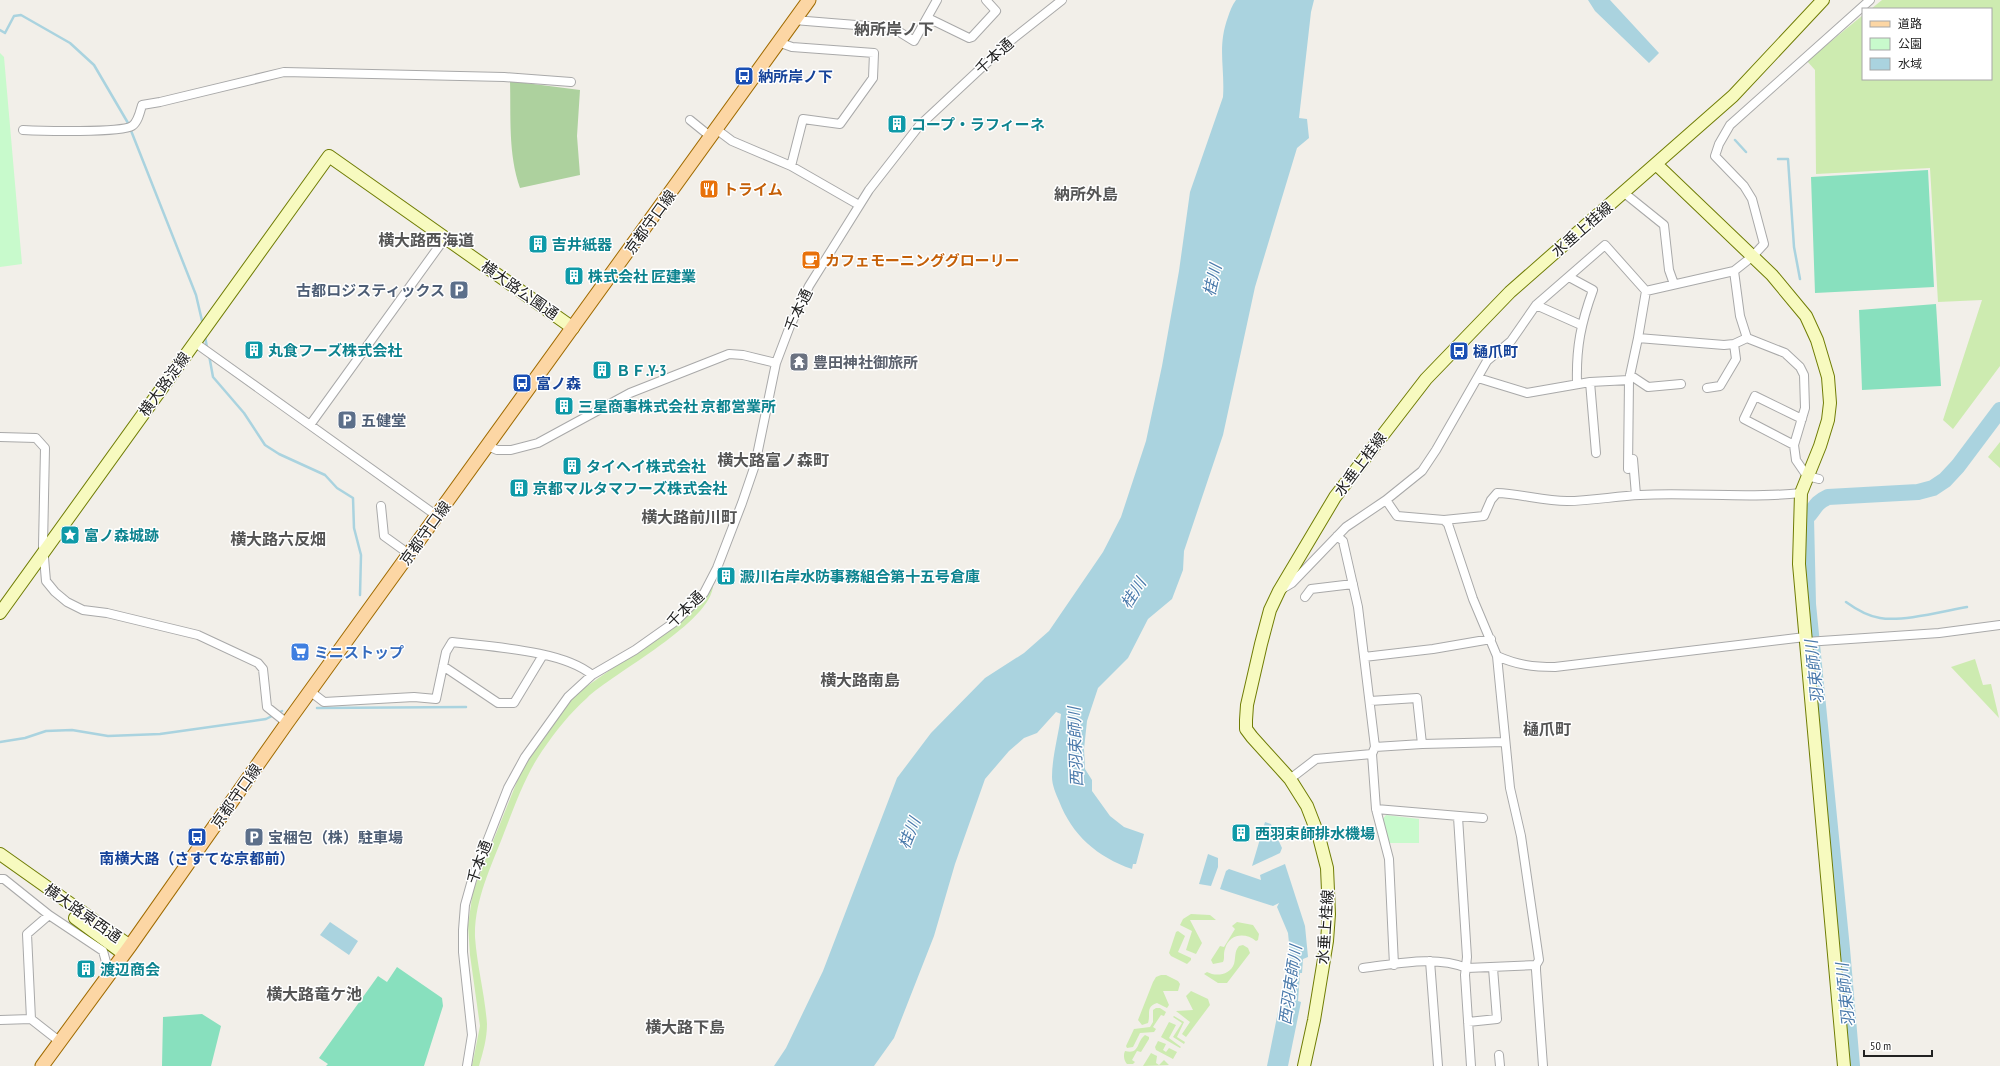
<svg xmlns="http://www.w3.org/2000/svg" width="2000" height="1066" font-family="'PT Sans Narrow','Noto Sans JP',sans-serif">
<rect width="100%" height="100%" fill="#f2efe9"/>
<path fill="#cdebb0" d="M1882 0H2000V366L1953 429 1943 420 1982 300 1938 302 1930 168 1816 174 1815 70 1807 61 1863 15V79H1991V9H1871Z
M2000 442V468L1988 457Z
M713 583C716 620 613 673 587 698 570 713 555 732 542 751 525 776 515 805 504 833 491 867 474 901 475 937 477 966 485 995 487 1024 487 1039 483 1052 479 1066H472L480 1026 470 955 468 925 473 891 518 779 534 748 573 696 677 623Z
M1975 659 1983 685 1991 684 1999 718 1951 667Z
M1191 914 1210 915 1216 920H1190L1202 943 1196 954 1186 950 1192 931 1180 925 1183 919Z
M1237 922 1253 925 1259 934 1258 940 1256 941C1245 932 1229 934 1225 949 1223 954 1225 958 1223 962L1213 964 1211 960 1220 946 1224 947 1235 929 1232 926Z
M1178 931 1185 936 1178 952 1191 958V960L1187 964 1171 956 1169 953 1176 932Z
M1243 945 1248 948 1250 953 1227 983H1218L1204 974 1207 972C1216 977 1230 975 1234 964 1236 957 1234 952 1239 946Z
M1161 975H1166L1178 981 1180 984 1178 991H1163L1169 1005 1167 1008 1157 1003C1145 1007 1151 1014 1148 1023L1142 1025 1138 1020 1153 982 1156 977Z
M1191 991 1208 999 1210 1005 1186 1037 1182 1034 1190 1022 1176 1011 1193 1010 1186 996Z
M1156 1008H1160L1166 1012 1164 1016 1161 1015 1153 1027 1156 1029 1154 1032 1140 1033 1133 1047 1127 1048 1126 1046 1134 1029 1150 1027 1153 1022V1010Z
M1174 1016 1184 1022 1177 1037 1185 1042 1184 1044 1173 1037 1182 1023 1173 1017Z
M1169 1022 1176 1025 1169 1038 1181 1047 1180 1048 1161 1037Z
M1145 1035 1149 1037V1039L1141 1052 1137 1051 1132 1060 1135 1062 1133 1064H1127C1124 1061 1123 1055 1125 1051 1140 1055 1136 1042 1145 1035Z
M1158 1041 1166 1044 1163 1050 1166 1052 1169 1048 1177 1052 1173 1059 1156 1050 1155 1047Z
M1151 1053 1157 1056 1156 1063 1159 1065 1164 1060 1169 1065 1143 1066Z"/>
<path fill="#add19e" d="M510 81 580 90 577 136 580 175 520 188C508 154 511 116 510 81Z"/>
<path fill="#c8facc" d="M0 53 4 57 22 264 0 267Z
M1386 815 1419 819V843H1389L1382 820Z"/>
<path fill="#88e0be" d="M1928 170 1934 287 1815 293 1811 177Z
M1936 304 1941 386 1862 390 1859 310Z
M397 967 442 998 443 1006 424 1066H326L328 1064 319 1058 378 976 387 982Z
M202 1014 221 1026 211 1066H162L163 1017Z"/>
<path fill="#aad3df" d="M1236 0H1314L1311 12 1299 118 1307 119 1309 138 1297 148 1255 287 1223 435 1184 551 1183 570 1172 599 1148 619 1128 658 1098 688 1087 721 1084 749 1085 769 1092 780V791L1110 816 1124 827 1144 834 1136 864H1133L1132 869C1097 857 1072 835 1059 801 1056 794 1052 785 1052 777 1052 756 1059 734 1061 714L1056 712 1037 733 1024 738 1009 751 985 779 955 864 934 936 894 1038 874 1066H774L786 1048 823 971 897 778 931 733 985 678 1024 653 1049 631 1103 552 1121 517 1146 441 1162 366 1179 271 1190 192 1223 97C1225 67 1217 47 1228 17 1230 11 1232 5 1236 0Z
M1588 0H1610L1659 53 1649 63 1595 11Z
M1265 822 1271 824 1282 848 1280 853 1252 866Z
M1208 854 1218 858V867L1211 886 1199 884Z
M1285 864 1305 926 1308 957 1303 959 1302 973H1300L1298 1001 1301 1002 1288 1066H1267L1290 953 1288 933 1277 907 1279 903 1273 906 1220 889 1226 871 1229 869 1261 880 1260 875Z
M330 922 358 941 349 955 320 935Z"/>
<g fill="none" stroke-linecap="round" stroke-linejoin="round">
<path stroke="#aad3df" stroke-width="2.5" d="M0 30 5 33 14 16 21 15 70 43 94 65 128 123 196 295 203 325
M1735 140 1746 152
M1778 159H1788L1794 247 1800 279
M205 336 207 348
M209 355 213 377 244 413 265 445 279 454 325 475 337 488 353 498 354 528 361 555 360 595
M1846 602C1857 610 1867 616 1880 618 1903 622 1944 611 1967 607
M317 708 466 707
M0 742 25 738 46 731 72 730 108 736 160 734 266 719 282 711"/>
<path stroke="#aad3df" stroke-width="16" d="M1852 1066 1842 949 1808 604 1806 518C1816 509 1813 504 1828 497L1918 492 1933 488 1945 480 1958 466 2000 410"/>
<g stroke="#a9a9a9" stroke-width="10">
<path id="street" d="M928 18 969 38 972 37 996 11 986 0
M794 20 893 28 914 41 937 0
M778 42 792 47 874 53 873 78 840 124 803 119 791 166
M690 120 711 137
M716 129 732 141 791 166 859 205
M23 130C40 131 121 133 132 126 138 122 140 112 142 105L160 102 284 72 504 77 571 82
M1623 192 1664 225 1669 270 1674 284
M1734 271 1740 316 1747 338 1785 353 1800 367 1804 375 1805 408 1794 445 1796 460 1807 476 1819 479
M1569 277 1593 290C1581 323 1576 347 1577 383
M1536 305 1581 325
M1747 338 1734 344 1724 345 1638 338 1646 291 1734 271 1753 256 1764 244 1752 199 1744 186 1715 156 1719 144 1730 125 1870 0
M194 342 437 516
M1630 375 1648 387 1681 384
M1478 378 1527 393 1590 382
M1707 388 1720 386 1736 359 1734 344
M310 425 445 238
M0 437 36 438 45 448 43 546 46 581 55 592 67 602 83 610 107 613 198 635 258 663 263 669 267 707 287 723
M1794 445 1744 419 1755 396 1802 419
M488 446 497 450H511L538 443 630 393 729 354 743 355 776 363
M1596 453 1590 382 1629 380
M1633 459 1636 495
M1628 469 1629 380 1638 338
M1386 500 1397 516 1444 520 1448 524 1473 599 1497 656 1510 788 1521 836 1539 960 1536 965V970L1543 1066
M381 506 384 536 409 554
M1444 520 1484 516 1491 500 1497 493C1521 494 1544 501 1567 501 1591 501 1616 496 1640 495 1694 492 1748 499 1801 493
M1337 536 1343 541 1358 607 1375 747 1372 754 1376 809 1389 859 1394 965
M1282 589 1292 583 1346 527 1386 500 1422 471 1436 450 1487 361 1511 341 1536 305 1605 245 1646 291
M1305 597 1311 589 1353 584
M1806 642 1939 633 2000 625
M1497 656C1517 665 1533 667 1555 667L1805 637
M1364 657 1433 649 1491 639
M443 666 498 703H514L543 655
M311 692 324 702 414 697 436 699 446 652 452 642C490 647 563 650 592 675
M1370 701 1417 698 1422 744 1375 747
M1422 744 1505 742
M1290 779 1316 759 1372 754
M1376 809 1483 818
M1458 817 1467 957 1465 975 1471 1066
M0 879H4L49 915
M1430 961 1438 1066
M1363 968C1397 964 1434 955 1467 968L1536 965
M31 1019 27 934 49 915 103 951 109 973
M0 1020 31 1019 59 1041
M1468 1022 1497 1019 1493 968
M1499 1055 1500 1066
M467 1066 472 1035 463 952V930L465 905 472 880 508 788 525 757 568 697 592 675 635 650 676 621 704 593 717 568 742 503 755 465 776 363 790 326 809 286 869 190 919 126 1009 42 1062 0"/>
</g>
<g stroke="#707d05" stroke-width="14">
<path id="secondary" d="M1656 164 1772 275 1806 316 1817 340 1828 377 1830 403 1828 420 1820 446 1801 493 1799 564 1844 1066
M0 613 329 156 573 328
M0 854 130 946
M75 918 124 954
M1304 1066 1314 1020 1327 941 1329 914 1327 868 1319 837 1307 806 1290 779 1252 737 1246 729V720L1247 705 1261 644 1270 610 1279 591 1335 497 1426 379 1510 292 1733 96 1823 0"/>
</g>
<g stroke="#a06b00" stroke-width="15">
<path id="primary" d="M42 1066 130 946 287 723 809 0"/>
</g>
<use href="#street" stroke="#fff" stroke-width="8"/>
<use href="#secondary" stroke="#f7fabf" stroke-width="12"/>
<use href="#primary" stroke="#fcd6a4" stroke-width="13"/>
</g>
<defs>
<g id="bus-square" transform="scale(1)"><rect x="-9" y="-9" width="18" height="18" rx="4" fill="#1a4fb4" stroke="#fff"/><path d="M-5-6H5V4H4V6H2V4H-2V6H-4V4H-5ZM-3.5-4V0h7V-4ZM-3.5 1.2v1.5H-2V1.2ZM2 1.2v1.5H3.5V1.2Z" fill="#fff"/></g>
<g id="building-square" transform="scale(1)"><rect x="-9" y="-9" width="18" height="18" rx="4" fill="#0f9aa8" stroke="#fff"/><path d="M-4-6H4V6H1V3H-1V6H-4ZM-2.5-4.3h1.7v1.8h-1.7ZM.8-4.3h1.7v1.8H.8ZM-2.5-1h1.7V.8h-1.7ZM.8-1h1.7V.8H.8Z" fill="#fff"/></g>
<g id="restaurant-square" transform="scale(1)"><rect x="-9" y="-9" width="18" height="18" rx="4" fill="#e8710a" stroke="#fff"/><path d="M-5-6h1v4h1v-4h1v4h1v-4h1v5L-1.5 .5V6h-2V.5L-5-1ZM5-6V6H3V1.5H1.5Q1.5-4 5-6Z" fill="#fff"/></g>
<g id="cafe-square" transform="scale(1)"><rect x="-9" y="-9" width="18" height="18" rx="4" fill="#e8710a" stroke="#fff"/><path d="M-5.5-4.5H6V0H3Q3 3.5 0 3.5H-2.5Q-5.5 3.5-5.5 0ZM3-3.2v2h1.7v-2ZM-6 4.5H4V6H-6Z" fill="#fff"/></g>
<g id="parking-square" transform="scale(1)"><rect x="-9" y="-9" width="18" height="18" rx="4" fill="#5c6f8a" stroke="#fff"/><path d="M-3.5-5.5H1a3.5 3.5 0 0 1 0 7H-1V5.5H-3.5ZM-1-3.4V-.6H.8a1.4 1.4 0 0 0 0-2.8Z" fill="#fff"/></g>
<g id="temple-square" transform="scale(1)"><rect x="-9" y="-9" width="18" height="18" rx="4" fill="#6b7280" stroke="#fff"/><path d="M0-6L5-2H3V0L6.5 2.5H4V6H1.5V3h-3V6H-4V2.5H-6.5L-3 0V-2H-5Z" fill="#fff"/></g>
<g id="sight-square" transform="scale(1)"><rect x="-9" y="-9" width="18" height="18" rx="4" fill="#0f9aa8" stroke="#fff"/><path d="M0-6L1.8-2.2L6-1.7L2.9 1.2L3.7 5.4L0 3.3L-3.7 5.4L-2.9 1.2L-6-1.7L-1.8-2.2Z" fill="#fff"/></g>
<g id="supermarket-square" transform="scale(1)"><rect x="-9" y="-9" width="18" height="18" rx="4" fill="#3f7fe0" stroke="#fff"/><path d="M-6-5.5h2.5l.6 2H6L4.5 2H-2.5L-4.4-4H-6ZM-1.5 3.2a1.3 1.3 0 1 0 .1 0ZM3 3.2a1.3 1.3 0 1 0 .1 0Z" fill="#fff"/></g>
</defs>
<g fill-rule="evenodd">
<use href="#bus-square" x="744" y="76"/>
<use href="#building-square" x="897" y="124"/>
<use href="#restaurant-square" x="709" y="189"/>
<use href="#building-square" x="538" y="244"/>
<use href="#cafe-square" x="811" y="260"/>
<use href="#building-square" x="574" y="276"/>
<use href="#parking-square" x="459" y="290"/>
<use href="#building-square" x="254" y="350"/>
<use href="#bus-square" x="1459" y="351"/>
<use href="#temple-square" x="799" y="362"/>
<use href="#building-square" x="602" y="370"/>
<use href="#bus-square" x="522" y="383"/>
<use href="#building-square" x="564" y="406"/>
<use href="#parking-square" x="347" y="420"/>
<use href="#building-square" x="572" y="466"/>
<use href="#building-square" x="519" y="488"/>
<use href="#sight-square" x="70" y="535"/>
<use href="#building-square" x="726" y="576"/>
<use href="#supermarket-square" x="300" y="652"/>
<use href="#building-square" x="1241" y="833"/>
<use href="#bus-square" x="197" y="837"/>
<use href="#parking-square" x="254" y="837"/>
<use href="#building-square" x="86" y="969"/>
</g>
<g text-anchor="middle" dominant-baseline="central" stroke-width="3" stroke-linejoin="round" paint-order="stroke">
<g font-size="15" fill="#222" stroke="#fff">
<text transform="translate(994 56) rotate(-42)">千本通</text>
<text transform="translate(650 222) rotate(-54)">京都守口線</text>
<text transform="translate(1582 229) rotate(-41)">水垂上桂線</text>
<text transform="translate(520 290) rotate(35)">横大路公園通</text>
<text transform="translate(798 310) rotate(-65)">千本通</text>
<text transform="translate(164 384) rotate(-54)">横大路淀線</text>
<text transform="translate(1360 464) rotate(-53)">水垂上桂線</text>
<text transform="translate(425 533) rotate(-54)">京都守口線</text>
<text transform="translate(685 609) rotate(-44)">千本通</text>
<text transform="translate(236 796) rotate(-55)">京都守口線</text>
<text transform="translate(479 862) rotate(-70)">千本通</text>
<text transform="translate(83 913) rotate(35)">横大路東西通</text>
<text transform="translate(1325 927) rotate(-86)">水垂上桂線</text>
</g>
<g font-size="15" font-weight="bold" fill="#164399" stroke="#fff" text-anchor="start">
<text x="758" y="76">納所岸ノ下</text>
<text x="1473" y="351">樋爪町</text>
<text x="536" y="383">富ノ森</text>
<text x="197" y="858" text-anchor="middle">南横大路（さすてな京都前）</text>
</g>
<g font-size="15" font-weight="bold" fill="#0d838f" stroke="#fff" text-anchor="start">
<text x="911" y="124">コープ・ラフィーネ</text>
<text x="552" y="244">吉井紙器</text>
<text x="588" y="276">株式会社 匠建業</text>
<text x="268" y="350">丸食フーズ株式会社</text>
<text x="616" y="370">ＢＦ.Y-3</text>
<text x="578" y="406">三星商事株式会社 京都営業所</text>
<text x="586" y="466">タイヘイ株式会社</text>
<text x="533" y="488">京都マルタマフーズ株式会社</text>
<text x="84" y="535">富ノ森城跡</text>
<text x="740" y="576">澱川右岸水防事務組合第十五号倉庫</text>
<text x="1255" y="833">西羽束師排水機場</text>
<text x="100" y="969">渡辺商会</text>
</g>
<g font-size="15" font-weight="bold" fill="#c56008" stroke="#fff" text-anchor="start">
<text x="723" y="189">トライム</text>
<text x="825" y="260">カフェモーニンググローリー</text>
</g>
<g font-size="15" font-weight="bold" fill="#4e5e75" stroke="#fff" text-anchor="start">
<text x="445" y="290" text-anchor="end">古都ロジスティックス</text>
<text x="361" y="420">五健堂</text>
<text x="268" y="837">宝梱包（株）駐車場</text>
</g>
<g font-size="15" font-weight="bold" fill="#5b616d" stroke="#fff" text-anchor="start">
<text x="813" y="362">豊田神社御旅所</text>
</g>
<g font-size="15" font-weight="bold" fill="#366cbe" stroke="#fff" text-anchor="start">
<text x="314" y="652">ミニストップ</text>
</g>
<g font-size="16" font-weight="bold" fill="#555" stroke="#fff">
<text x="894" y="29">納所岸ノ下</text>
<text x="1086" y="194">納所外島</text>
<text x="426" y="240">横大路西海道</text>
<text x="773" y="460">横大路富ノ森町</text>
<text x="689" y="517">横大路前川町</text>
<text x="278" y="539">横大路六反畑</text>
<text x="860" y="680">横大路南島</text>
<text x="1547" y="729">樋爪町</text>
<text x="314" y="994">横大路竜ケ池</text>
<text x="685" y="1027">横大路下島</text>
</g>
<g font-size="16" font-style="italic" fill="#4a7aab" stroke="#fff">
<text transform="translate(1212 280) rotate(-77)">桂川</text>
<text transform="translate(1133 593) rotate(-58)">桂川</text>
<text transform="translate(1814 672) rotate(-96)">羽束師川</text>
<text transform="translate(1075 747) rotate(-92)">西羽束師川</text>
<text transform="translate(909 833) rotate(-68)">桂川</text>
<text transform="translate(1290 985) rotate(-82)">西羽束師川</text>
<text transform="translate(1845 995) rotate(-96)">羽束師川</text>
</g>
</g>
<rect x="1862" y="8" width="130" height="72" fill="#ffffff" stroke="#a7a7a7"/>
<rect x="1870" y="21" width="20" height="6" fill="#fcd6a4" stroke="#a7a7a7"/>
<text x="1898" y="28" font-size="12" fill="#222222">道路</text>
<rect x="1870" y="38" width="20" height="12" fill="#c8facc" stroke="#a7a7a7"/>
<text x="1898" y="48" font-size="12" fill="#222222">公園</text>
<rect x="1870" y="58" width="20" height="12" fill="#aad3df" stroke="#a7a7a7"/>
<text x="1898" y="68" font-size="12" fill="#222222">水域</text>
<path d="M1864 1050v6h68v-6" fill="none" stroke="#222222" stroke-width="2"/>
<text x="1870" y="1050" font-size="12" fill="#222222" stroke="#ffffff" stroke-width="3" paint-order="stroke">50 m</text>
</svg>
